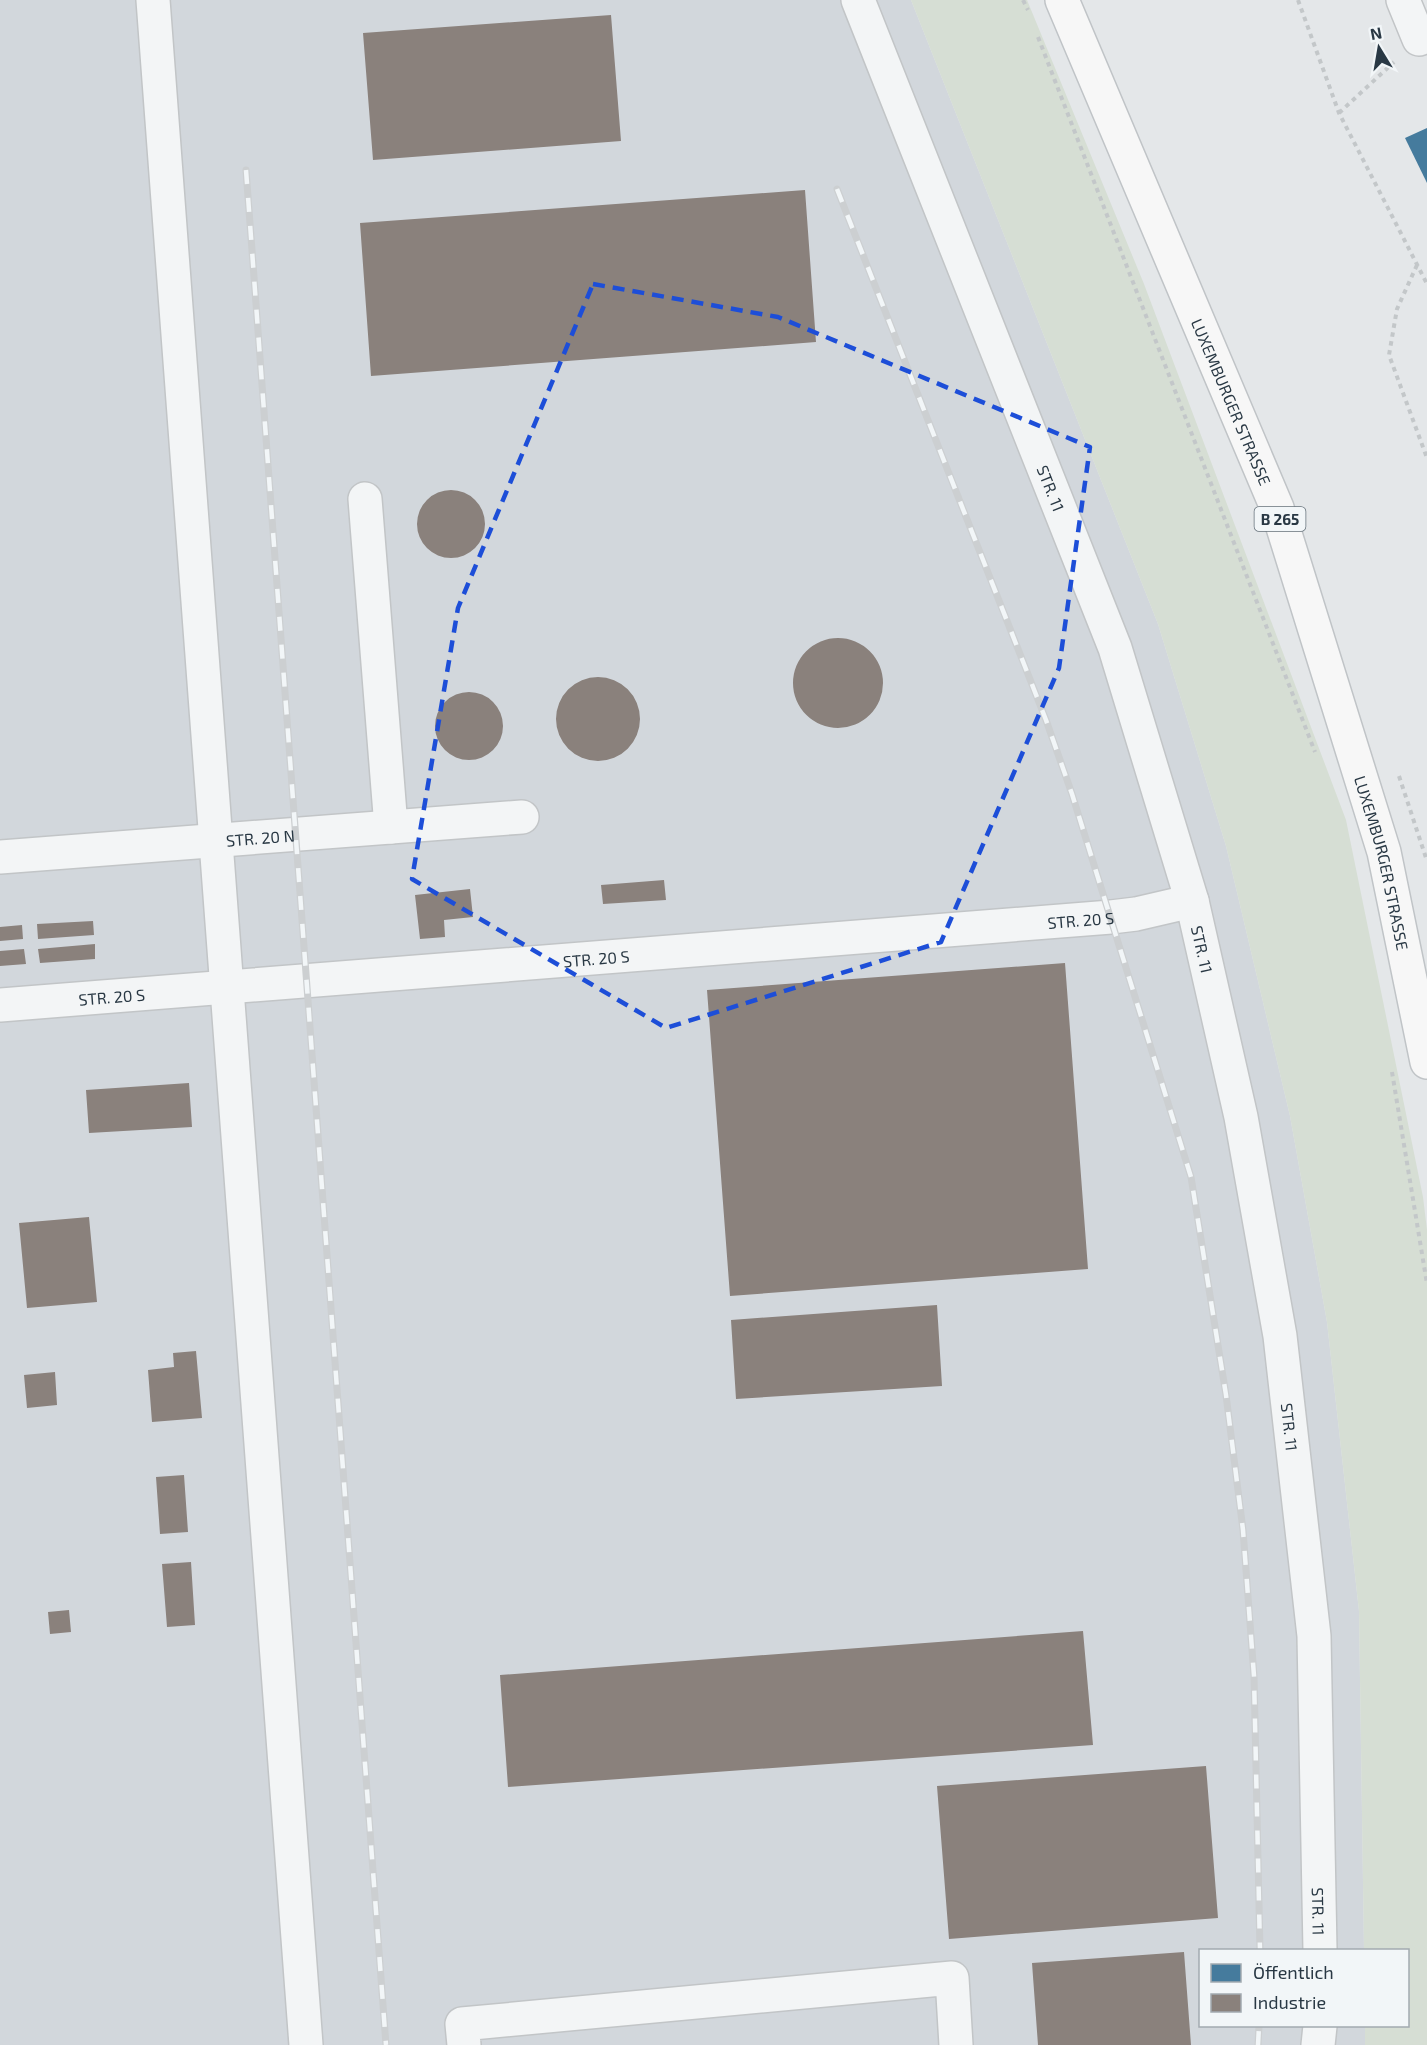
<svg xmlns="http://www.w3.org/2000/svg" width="1427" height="2045" font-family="'Exo 2',sans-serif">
<rect width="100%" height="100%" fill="#e4e7e9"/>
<path fill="#d2d7dc" d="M0 0H911L1158 624 1226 846 1290 1116 1327 1322 1359 1611 1364 1950H1200V2026H1365V2045H0Z"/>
<path fill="#d6ded4" d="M911 0H1027L1144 284 1346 820 1423 1197 1427 1230V2045H1365V2026H1408V1950H1364L1359 1611 1327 1322 1290 1116 1226 846 1158 624Z"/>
<path fill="#457b9d" d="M1427 128V183L1405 138Z"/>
<path fill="#8a817c" d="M611 15 621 141 373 160 363 33Z
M805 190 816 342 371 376 360 223Z
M417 524a34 34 0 1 1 68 0a34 34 0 1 1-68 0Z
M793 683a45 45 0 1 1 90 0a45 45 0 1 1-90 0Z
M556 719a42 42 0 1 1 84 0a42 42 0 1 1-84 0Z
M435 726a34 34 0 1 1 68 0a34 34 0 1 1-68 0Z
M664 880 666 900 603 904 601 885Z
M470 889 473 917 444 920 445 937 420 939 415 895Z
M93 921 94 935 38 939 37 924Z
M22 925 23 939 0 941V927Z
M95 944V959L40 963 38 949Z
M24 949 26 964 0 966V951Z
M1065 963 1088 1269 730 1296 707 990Z
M189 1083 192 1127 89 1133 86 1090Z
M89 1217 97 1302 27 1308 19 1223Z
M937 1305 942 1386 736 1399 731 1320Z
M196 1351 202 1418 152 1422 148 1370 174 1367 173 1353Z
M55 1372 57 1405 27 1408 24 1375Z
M184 1475 188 1532 160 1534 156 1477Z
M191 1562 195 1625 167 1627 162 1564Z
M69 1610 71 1632 50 1634 48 1612Z
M1083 1631 1093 1745 508 1787 500 1675Z
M1206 1766 1218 1918 949 1939 937 1786Z
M1184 1952 1191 2045H1038L1032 1963Z"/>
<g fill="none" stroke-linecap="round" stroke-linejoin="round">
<g stroke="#c2c5c7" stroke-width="36">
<g id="minor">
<path d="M153 0 306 2045"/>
<path id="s1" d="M858 0 1115 648 1192 901 1241 1117 1280 1336 1314 1636 1320 1950"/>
<path d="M1403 0 1419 39"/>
<path d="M365 499 391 827"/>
<path id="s2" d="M0 857 522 817"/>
<path id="s3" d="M0 1005 1111 917 1136 914 1192 901"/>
<path d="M464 2045 462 2024 952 1978 956 2045"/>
<path d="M1318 2045 1320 2026"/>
</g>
</g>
<g stroke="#c0c4c7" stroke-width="36">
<g id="major">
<path id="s4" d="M1062 0 1277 508 1384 852 1427 1062"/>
</g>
</g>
<path stroke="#c3c7c9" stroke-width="4" stroke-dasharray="4.5 4.5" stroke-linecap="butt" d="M1023 0 1028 10
M1298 0 1339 113 1427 284
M1038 37 1315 752
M1339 113 1394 62
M1417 265 1397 309 1389 355 1427 458
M1399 776 1427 861
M1392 1072 1427 1284"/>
<use href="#minor" stroke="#f3f5f6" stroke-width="33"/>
<use href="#major" stroke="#f7f7f7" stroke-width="33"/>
<g stroke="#cccfd1" stroke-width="7">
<path id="rail" d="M246 170 386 2045
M837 189 1046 720 1072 794 1191 1177 1226 1395 1243 1530 1254 1676 1260 1950
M1258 2045 1259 2026"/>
</g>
<use href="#rail" stroke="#f2f6f8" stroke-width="4.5" stroke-dasharray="14" stroke-linecap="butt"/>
</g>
<path fill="none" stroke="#1d4ed8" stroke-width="4.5" stroke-dasharray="12 8" stroke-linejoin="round" d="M593 284 778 317 1090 447 1059 668 941 942 666 1028 412 879 458 608Z"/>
<g text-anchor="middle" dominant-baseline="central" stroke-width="6" stroke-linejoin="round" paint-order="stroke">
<rect fill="#f2f6f8" stroke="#65717a" stroke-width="1.5" x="1254.5" y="507" width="51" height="24" rx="4.5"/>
<g font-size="15" font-weight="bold" fill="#293844">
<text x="1280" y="519">B 265</text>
</g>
<g font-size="16" fill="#293844" stroke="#f2f6f8">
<text stroke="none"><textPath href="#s4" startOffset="436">LUXEMBURGER STRASSE</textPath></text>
<text stroke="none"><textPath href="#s1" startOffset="525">STR. 11</textPath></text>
<text stroke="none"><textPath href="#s2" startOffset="261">STR. 20 N</textPath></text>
<text stroke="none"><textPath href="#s4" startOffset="922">LUXEMBURGER STRASSE</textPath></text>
<text stroke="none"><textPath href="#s3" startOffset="1084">STR. 20 S</textPath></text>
<text stroke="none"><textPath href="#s1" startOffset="1011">STR. 11</textPath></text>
<text stroke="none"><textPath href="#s3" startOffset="598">STR. 20 S</textPath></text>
<text stroke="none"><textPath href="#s3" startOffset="112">STR. 20 S</textPath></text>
<text stroke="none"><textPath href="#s1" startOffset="1497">STR. 11</textPath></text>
<text stroke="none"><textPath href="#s1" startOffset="1983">STR. 11</textPath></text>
</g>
</g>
<rect x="1199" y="1949" width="210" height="78" fill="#f2f6f8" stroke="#a2aab0" stroke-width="1.5"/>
<rect x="1211" y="1964" width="30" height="18" fill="#457b9d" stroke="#a2aab0" stroke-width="1.5"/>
<text x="1253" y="1979" font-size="18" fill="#293844">Öffentlich</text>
<rect x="1211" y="1994" width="30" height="18" fill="#8a817c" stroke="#a2aab0" stroke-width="1.5"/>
<text x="1253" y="2009" font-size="18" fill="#293844">Industrie</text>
<g transform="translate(1379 48) rotate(349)" stroke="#f2f6f8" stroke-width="4.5" paint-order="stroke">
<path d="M0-4.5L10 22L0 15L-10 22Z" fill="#293844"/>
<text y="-9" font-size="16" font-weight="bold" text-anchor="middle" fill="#293844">N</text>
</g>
</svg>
